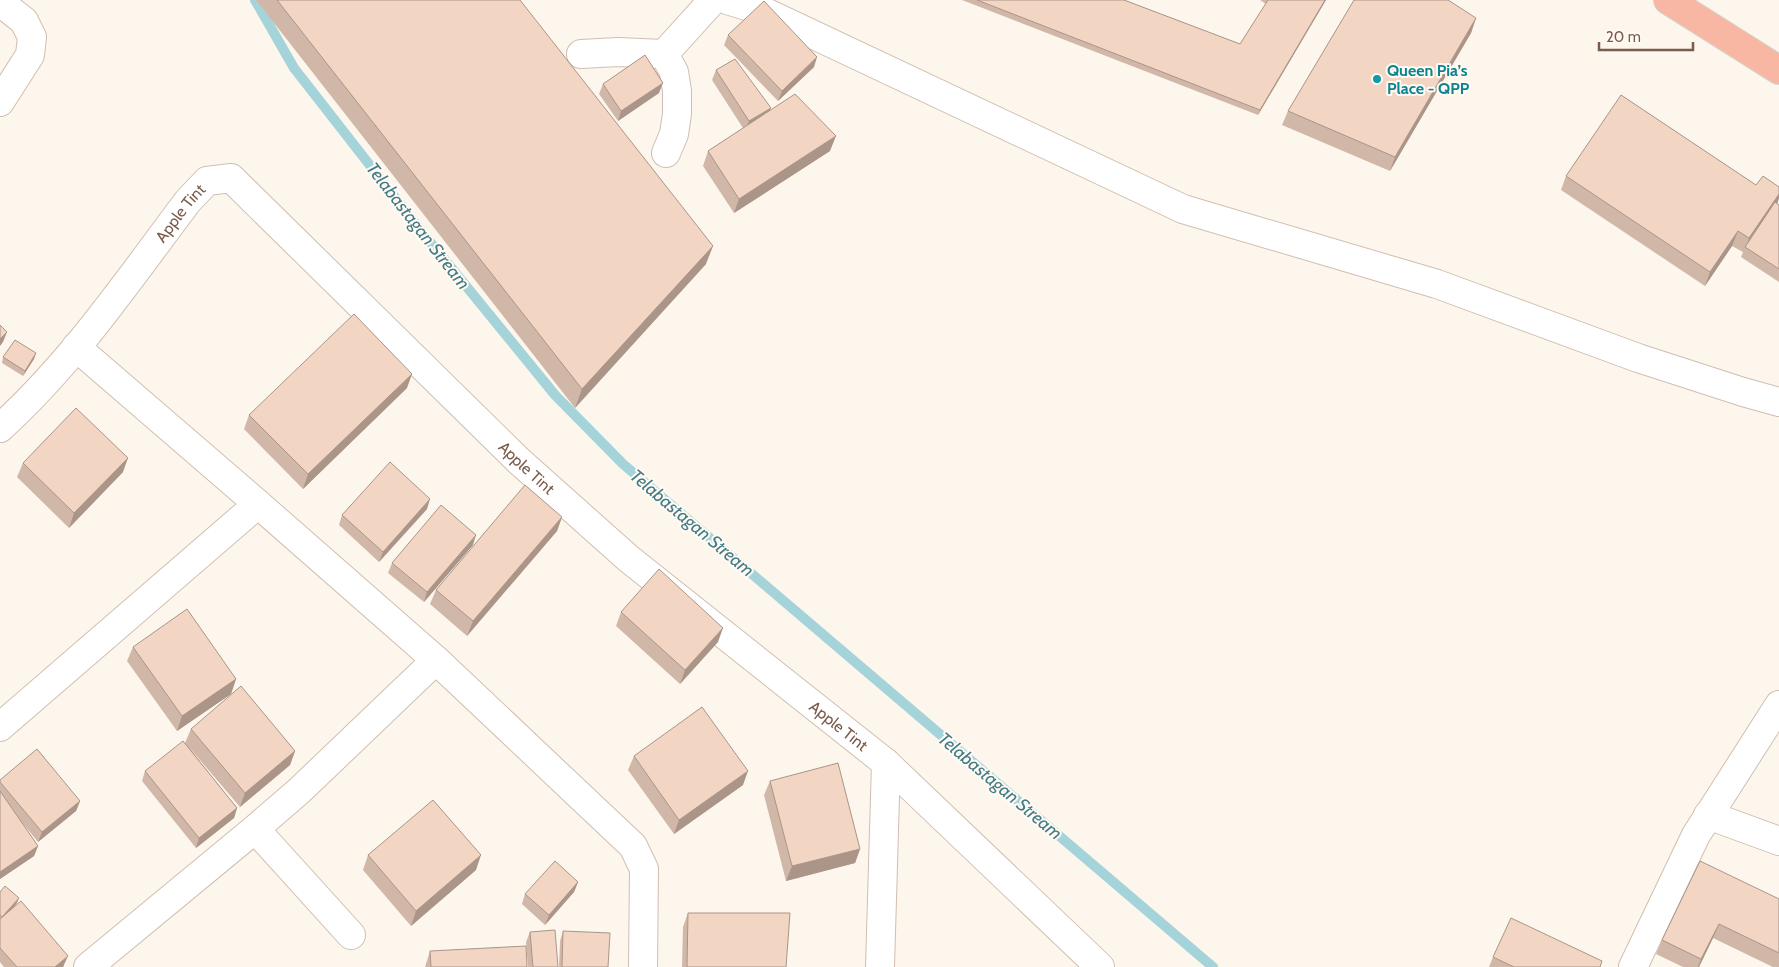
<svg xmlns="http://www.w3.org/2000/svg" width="1779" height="967" font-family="Cabin,sans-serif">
<rect width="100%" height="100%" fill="#fdf6ec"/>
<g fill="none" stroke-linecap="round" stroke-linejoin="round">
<path stroke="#a5d3da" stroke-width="10" d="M255 0 294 68 422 232 555 395 623 464 1213 967"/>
<g stroke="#d1beb0" stroke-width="30">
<g id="minor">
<path d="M727 0 763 11 1183 209 1437 284 1638 358 1743 392 1779 402"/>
<path d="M0 2 24 21 32 37 30 55 0 102"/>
<path d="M581 54 618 52 664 54 713 0"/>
<path d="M664 54 674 72 677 91V114L674 134 666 153"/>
<path d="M76 347 258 504 436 660 633 846 644 869 643 967"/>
<path id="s1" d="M0 428C73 362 129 279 188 201L207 181 231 178 519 461 629 559 886 763 1100 967"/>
<path d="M0 727 258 504"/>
<path d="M1708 815 1779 841"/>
<path d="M255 829 351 935"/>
<path d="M88 967 255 829 299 791 436 660"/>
<path d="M880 967 886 763"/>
<path d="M1633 967 1696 835 1779 705"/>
</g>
</g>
<g stroke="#dad1cd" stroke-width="30">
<path id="highway" d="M1668 0 1779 70"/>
</g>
<use href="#minor" stroke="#fff" stroke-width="28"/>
<use href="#highway" stroke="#f7b7a3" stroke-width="28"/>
</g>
<path fill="#d1b7a8" d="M256 0H520L706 264 575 408Z
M962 0H1124L1240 44 1266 4 1260 0H1326L1258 115Z
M1476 18 1471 33 1390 171 1282 125 1288 111Z
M728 35 814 67 778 101 724 45Z
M716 70 769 111 830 151 734 213 703 166 708 151 743 128 712 80Z
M603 84 659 93 618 121 599 94Z
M1566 176 1756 185 1779 187V198L1777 204 1779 205V282L1741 257 1743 252 1732 246 1705 286 1561 190Z
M36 353 34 359 23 376 2 363 3 357Z
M407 388 303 489 244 429 249 415Z
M23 463 123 472 69 528 17 477Z
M427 509 379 562 339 525 342 515Z
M562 517 557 531 467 636 430 604 436 590Z
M473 545 424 602 388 573 392 563Z
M621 612 718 642 680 684 616 626Z
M133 647 236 679 231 694 177 731 127 661Z
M191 729 295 751 290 765 240 807 188 746 237 808 234 818 196 848 142 781 145 771 185 743Z
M634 756 743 785 674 834 628 770Z
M0 780 80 801 76 811 38 842 20 820 38 846 34 856 0 879Z
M770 781 860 849 855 863 786 881 764 795Z
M368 855 476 870 411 926 363 870Z
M578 882 574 892 545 925 522 904 525 894Z
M0 892 17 903 12 909 64 966 63 967H4L0 962Z
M1779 899V967H1773L1713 938 1699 967H1683L1656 954 1662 940Z
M688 913 786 967H682L683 927Z
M563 931 608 967H559L560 941Z
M530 932 558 967H528L526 942Z
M430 951 527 967H425Z
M1493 957 1602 961 1600 967H1489Z"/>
<path fill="#aa9588" d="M1325 0H1326L1258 115 1260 110Z
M1476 18 1471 33 1390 171 1395 157Z
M817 57 814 67 778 101 782 91Z
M663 83 659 93 618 121 621 111Z
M771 108 767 118 745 131 749 121Z
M836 136 830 151 734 213 739 199Z
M1779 194V198L1777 204 1746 248 1749 238Z
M1738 231 1732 246 1705 286 1710 272Z
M713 246 706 264 575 408 582 389Z
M7 332 3 342 0 346V339Z
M36 353 34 359 23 376 25 371Z
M412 374 407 388 303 489 308 474Z
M128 458 123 472 69 528 74 513Z
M430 499 427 509 379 562 383 552Z
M562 517 557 531 467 636 473 621Z
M476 535 473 545 424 602 427 592Z
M723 628 718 642 680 684 685 670Z
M236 679 231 694 177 731 182 716Z
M295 751 290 765 240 807 245 793Z
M748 771 743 785 674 834 679 820Z
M80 801 76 811 38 842 42 832Z
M237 808 234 818 196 848 199 838Z
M38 846 34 856 0 879V872Z
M860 849 855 863 786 881 792 866Z
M481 855 476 870 411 926 416 911Z
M578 882 574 892 545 925 549 915Z
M19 898 17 903 0 922 2 917Z
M1719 924 1713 938 1699 967H1698L1701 959Z
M68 956 63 967H55Z"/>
<path fill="#f3d5c3" stroke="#aa9588" d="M277 0H520L713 246 582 389Z
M977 0H1124L1240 44 1268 0H1325L1260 110Z
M1354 0H1448L1476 18 1395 157 1288 111Z
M764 1 817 57 782 91 728 35Z
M645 55 663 83 621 111 603 84Z
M735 59 771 108 749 121 716 70Z
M795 94 836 136 739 199 708 151Z
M1621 95 1756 185 1763 176 1779 187V194L1749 238 1738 231 1710 272 1566 176Z
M1775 202 1779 205V269L1745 247Z
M354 314 412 374 308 474 249 415Z
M0 325 7 332 0 339Z
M15 340 36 353 25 371 3 357Z
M76 408 128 458 74 513 23 463Z
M390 462 430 499 383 552 342 515Z
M525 485 562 517 473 621 436 590Z
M441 505 476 535 427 592 392 563Z
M659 569 723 628 685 670 621 612Z
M187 609 236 679 182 716 133 647Z
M241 686 295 751 245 793 191 729Z
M702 707 748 771 679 820 634 756Z
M183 741 237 808 199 838 145 771Z
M37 749 80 801 42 832 0 782V780Z
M838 763 860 849 792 866 770 781Z
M0 791 38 846 0 872Z
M433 800 481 855 416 911 368 855Z
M555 861 578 882 549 915 525 894Z
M1700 861 1779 899V953L1719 924 1701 959 1662 940Z
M5 886 19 898 2 917 0 915V892Z
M21 901 68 956 55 967H17L0 948V919Z
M688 913H790L786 967H687Z
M1511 918 1602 961 1600 967H1514L1493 957Z
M555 930 558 967H533L530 932Z
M563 931 610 933 608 967H562Z
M526 946 527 967H431L430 951Z"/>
<circle fill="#0f9aa8" stroke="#fffaf3" stroke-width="2" cx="1377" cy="79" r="5"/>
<g text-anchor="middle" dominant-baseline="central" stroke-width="4" stroke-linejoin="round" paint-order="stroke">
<g font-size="16" font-weight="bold" fill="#0d838f" stroke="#fffaf3" text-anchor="start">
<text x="1387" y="70">Queen Pia’s<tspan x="1387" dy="18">Place - QPP</tspan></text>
</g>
<g font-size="16" fill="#7a5c4d" stroke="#fffaf3">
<text stroke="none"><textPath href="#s1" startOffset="281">Apple Tint</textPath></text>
<text stroke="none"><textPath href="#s1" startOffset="761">Apple Tint</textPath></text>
<text stroke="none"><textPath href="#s1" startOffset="1166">Apple Tint</textPath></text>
</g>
<g font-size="18" font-style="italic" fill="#437c86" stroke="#fffaf3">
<text transform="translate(418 226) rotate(52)">Telabastagan Stream</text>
<text transform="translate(692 523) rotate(40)">Telabastagan Stream</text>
<text transform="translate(1000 786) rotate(40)">Telabastagan Stream</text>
</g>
</g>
<path d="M1599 42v8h94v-8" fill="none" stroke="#7a5c4d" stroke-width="2.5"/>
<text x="1606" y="42" font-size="15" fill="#7a5c4d" stroke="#fffaf3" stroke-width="4" paint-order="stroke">20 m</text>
</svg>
